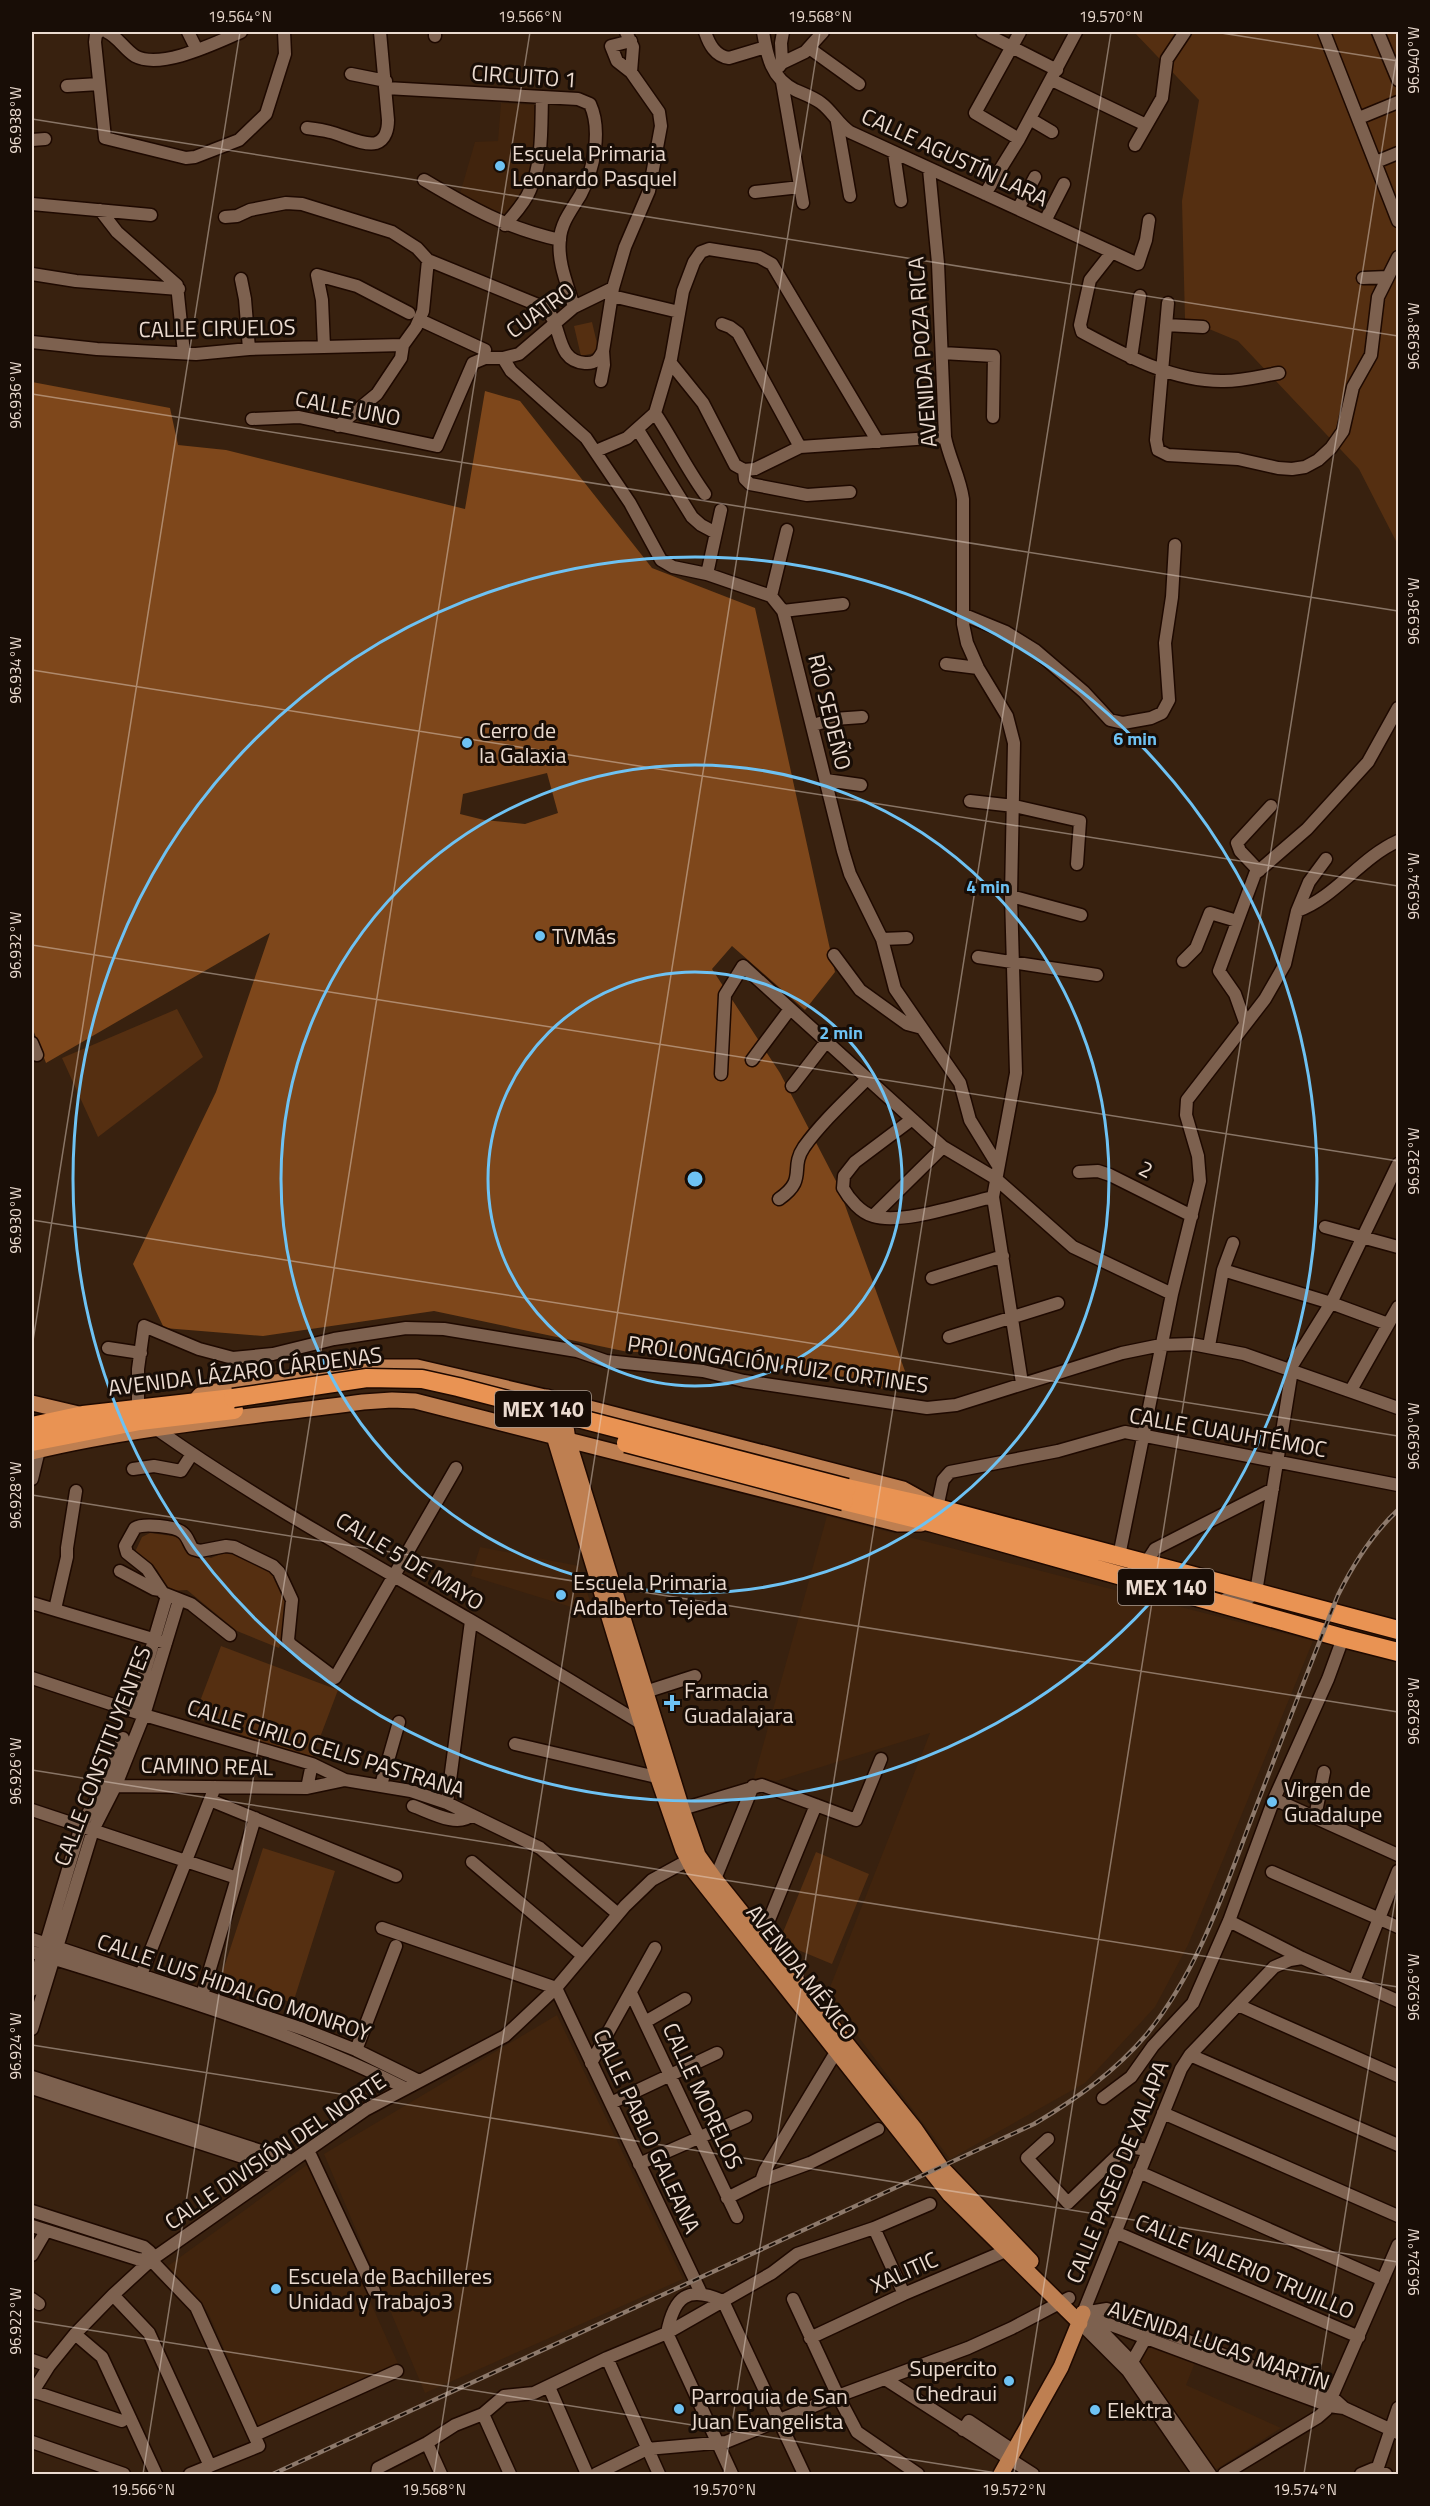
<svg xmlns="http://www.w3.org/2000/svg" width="1430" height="2506" font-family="'Titillium Web',sans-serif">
<rect width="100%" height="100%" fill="#38210f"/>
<path fill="#41240d" d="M501 103 536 105 537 143 527 189 502 218 459 197 475 142 498 141Z
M827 1516 1313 1641 1188 1945 1155 2007 1085 2083 950 2159 827 1995 930 1733 776 1781 754 1778Z
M480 1547 579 1566 594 1614 471 1576Z
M557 2015 683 2279 425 2393 324 2154Z
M308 2164 400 2368 260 2431 208 2312 168 2266Z
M1148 2341 1196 2360 1186 2385 1281 2428 1212 2472 1138 2363Z"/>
<path fill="#552f11" d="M1134 32H1398V545L1359 469 1238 341 1185 319 1182 201 1199 100Z
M592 322 599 352 581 356 574 326Z
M177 1009 203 1057 98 1137 62 1058Z
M150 1533 180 1537 190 1554 211 1558 228 1551C243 1558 267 1565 277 1579 291 1599 287 1627 279 1648L237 1631 187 1590 169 1591 157 1570 135 1552 142 1537Z
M221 1646 338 1690 311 1761 194 1717Z
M263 1848 335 1871 293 2003 220 1980Z
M816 1852 869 1874 832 1964 779 1942Z"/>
<path fill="#7e471b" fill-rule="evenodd" d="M32 382 170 408 178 445 226 450 465 509 485 391 520 401 652 568 755 608 835 972 805 1010 732 946 712 969 780 1073 837 1183 910 1385 884 1389 720 1351 628 1352 434 1311 263 1336 164 1328 133 1264 216 1092 270 933 46 1063 32 1027ZM547 773 558 813 525 824 484 820 460 814 463 794Z"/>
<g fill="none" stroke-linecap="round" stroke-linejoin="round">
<g stroke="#1e0900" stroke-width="15">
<path id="minor" d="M99 32 96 34 95 42 105 138 186 158 195 157 239 140 266 114 285 54 284 32
M107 32C118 37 124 49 135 56 161 70 215 43 241 32
M188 32 197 50
M435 32V36
M626 32 633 47 631 72
M705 32C709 44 715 56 729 58L766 47
M763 32C767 56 771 78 795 90 804 94 813 97 821 103 832 111 838 124 850 132L1138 264 1146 240 1149 220
M982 32 1057 70
M1324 32 1398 221
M1378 32 1398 80
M809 48 859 84
M782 63 805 52 823 32
M779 67 782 63 781 43 783 32
M351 74 386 81
M1052 80 1146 125
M782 82 803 203
M67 86 99 84
M386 88 578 99 590 104C602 130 594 169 581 194 573 208 561 222 560 239 557 262 568 286 574 307
M1359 118 1398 102
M1030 119 1052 132
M837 122 850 196
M307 128C315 129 323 130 330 132 343 135 363 146 376 143 386 140 388 128 388 120L380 32
M1019 139 975 113 1020 32
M32 140 45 139
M1135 145 1162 98 1167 59 1185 32
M894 153 901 201
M1376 162 1398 153
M929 169 938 263 945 437C949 458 960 477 963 499V624L967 643 978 668 1007 716 1014 743 1011 896 1016 1073 993 1197 1022 1383
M424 180C471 208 506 228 560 240
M755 192 800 187
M985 194 1019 139 1076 32
M32 204 151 215
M1018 209 1035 177
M100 210 117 232 177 285 184 353
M225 217 237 216 250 210 286 203 302 204 392 232 417 248 428 260 543 307C564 321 553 361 585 363 595 364 599 359 603 351L613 288 625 247 649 191 661 126 659 112 631 72 617 61 611 46 631 41
M1045 221 1064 184
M505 225C514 214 525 203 530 190 543 162 541 127 542 97
M1112 252 1090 280 1080 325 1082 332C1125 355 1173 382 1224 381 1243 381 1261 376 1279 373
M32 274 76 281 179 289
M1363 278 1388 277
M241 279 245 299 249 349
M612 296 679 312
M1168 303 1156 440 1158 450 1168 455 1238 459 1278 468 1292 469 1305 467 1318 460 1331 448 1343 431 1353 387 1371 355 1378 297 1398 257
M420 320 485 350
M722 324 730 327 738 333 800 447
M1166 325 1203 327
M32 342 97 349 196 354 249 349 403 345
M324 347 322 300 317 275 357 286 409 313
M942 353 994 356 993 417
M503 358 511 371 586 438 630 503 661 560 673 567 707 574 771 596 783 611 786 622 843 851 850 874 882 939 895 989 960 1083 970 1120 997 1164
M1131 358 1140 296
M670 362 703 403 735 465 744 470
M601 381 604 365 603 351
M655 413C673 440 686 468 705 494
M252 419 299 417 437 446 473 363 485 358H503L519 354 574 307 613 288
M338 426 377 394 401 358 403 345 416 327 423 311 428 260
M638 430 692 517 701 525 716 533
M596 451 627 438 655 413 671 359 683 291 694 262 701 252 709 249 759 257 772 264 878 442
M744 470 755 469 800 447 945 437
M744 470 745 479 750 484 807 495 850 492
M707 574 721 510
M771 596 787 530
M783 611 843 604
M962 614 1006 632 1035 650 1084 692 1110 720 1123 723 1151 718 1162 713 1169 700 1165 643 1172 597 1175 545
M946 664 978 668
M813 725 834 719 862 717
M826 780 861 785
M970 801 1014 806 1080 821 1077 864
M1259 871 1240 851 1237 843 1271 806
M1011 896 1081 915
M1297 911C1336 897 1360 858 1398 841
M882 939 907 938
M834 955 860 990 907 1024 922 1028
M978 957 1097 975
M1183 961 1196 948 1210 913 1237 921
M1245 1022 1235 994 1219 971 1255 874 1307 829 1368 762 1398 708
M32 1043 37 1055
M752 1060 790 1009
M721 1074 725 995 743 966 943 1147 995 1178 1073 1247 1172 1294
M792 1086 826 1042
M911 1120 855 1162 844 1176 843 1188C849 1199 861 1213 873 1216 902 1225 962 1204 993 1197
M1079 1172 1098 1171 1110 1175 1192 1216
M779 1199C808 1179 789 1169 804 1147 822 1122 845 1101 867 1079
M873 1216 943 1147
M1325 1227 1398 1247
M1223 1270 1331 1303 1388 1324
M932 1278 1003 1256
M949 1337 1058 1303
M1209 1346 1223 1270 1233 1243
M108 1348 141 1353
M1351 1390 1398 1307
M138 1407V1369L144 1326 199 1349 233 1358 273 1354 334 1339 406 1328 444 1329 577 1351 606 1361 703 1371 744 1381 927 1408 956 1405 1122 1353 1161 1345 1192 1344 1244 1354 1398 1408
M158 1430C257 1500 365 1559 470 1620 528 1654 585 1690 642 1724
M133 1469 154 1466 181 1471 192 1454
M32 1479 39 1450
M937 1508 943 1480 950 1472 1058 1451 1125 1432 1398 1485
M1119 1556 1172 1294 1200 1181 1198 1156 1186 1115 1187 1100 1265 999 1285 964 1297 911 1309 882 1326 859
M1146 1563 1155 1549 1273 1489
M120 1571 154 1589 160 1590
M1226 1599 1245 1601 1256 1592 1293 1364 1331 1303 1398 1164
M32 1603 166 1643
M55 1609 67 1557V1548L76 1491
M230 1635 191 1604 163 1593 147 1569 127 1553 125 1546 135 1528C143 1523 176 1526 183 1533 188 1537 189 1544 193 1549L200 1551 226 1546 234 1547 273 1566 279 1572 292 1600 288 1640 290 1644 335 1678 456 1468
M32 1678 144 1715 312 1764 345 1780 411 1791 447 1803 540 1848 618 1914
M639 1694 695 1676
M133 1711 167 1596
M515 1744 665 1779
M381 1785 399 1722
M110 1786 307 1788 345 1780
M307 1788 312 1764
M1274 1799 1398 1855
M210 1800 396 1876
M447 1803 471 1621
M413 1806C430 1812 457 1828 472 1815
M682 1809 762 1785 856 1820 881 1759
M32 1810 237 1878
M1315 1817 1324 1772
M472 1862 583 1956
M1272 1872 1398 1927
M713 1884 753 1786
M1229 1921 1302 1958 1398 2001
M382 1928 556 1988 701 2293
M762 1937 816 1805
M32 1939 303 2029 356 2050 419 2081
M32 1952C158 1991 287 2029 405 2088
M1302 1958 1290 1960 1274 1967 1190 2055 1181 2069 1083 2313 1107 2309 1333 2398 1344 2408
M141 1975 215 1787
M1354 1981 1398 1871
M32 1990 81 1826 103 1787 123 1738
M631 1993 737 2217
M200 2002 255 1818
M1238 2005 1398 2076
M645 2022 685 1999
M32 2029 93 1830 116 1785 144 1715 179 1600
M356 2050 396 1946
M1190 2055 1398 2145
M591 2063 655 1948
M32 2077 292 2161
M32 2088 279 2169
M1103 2098 1131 2077 1153 2046 1193 2003 1229 1921 1274 1799 1328 1679 1343 1638
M611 2103 717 2053
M1163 2113 1398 2216
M1048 2139 1027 2158 1068 2203 1120 2153 1135 2148 1148 2150
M308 2150 374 2291
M639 2164 746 2117
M1139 2172 1383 2280
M761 2181 765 2170 833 2057
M727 2198 761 2181 810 2163 878 2129
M32 2211 144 2247 150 2252 151 2260 196 2307 259 2446 190 2474
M32 2226 137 2259 151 2260
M874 2228 904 2294
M1115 2232 1359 2337
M32 2255 46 2231
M113 2295 149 2333 210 2466
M32 2299 39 2304
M793 2299 838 2396 857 2432 918 2474
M1093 2322 1132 2362 1210 2474
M1080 2323 1103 2322 1329 2406 1344 2408 1398 2433
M1080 2323 1128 2371 1199 2474
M75 2334 102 2357 156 2474
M810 2338 904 2294 1015 2247
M607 2358 659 2474
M32 2360 49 2366
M1132 2362 1149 2332
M885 2379 1033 2474
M549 2387 587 2474
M32 2391 122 2421
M32 2393 49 2366 75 2334 113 2295 151 2260 365 2110 505 2036 556 1988 625 1906 652 1880 694 1857
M483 2414 510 2474
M963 2430 969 2421 1014 2451
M255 2435 397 2371
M32 2442 124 2474
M427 2443 441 2474
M1377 2470 1398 2408
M377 2474 378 2468 427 2443 455 2425 483 2414 504 2396 534 2393 607 2358 667 2333 772 2273 797 2254 874 2228 930 2204
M596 2474 647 2449 726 2442 838 2396 968 2348 1012 2328 1069 2298
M732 2474 667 2333C674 2297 687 2285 723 2301L804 2474
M1224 2474 1318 2417 1326 2410 1398 2245
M1361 2474 1373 2469 1386 2474"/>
</g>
<g stroke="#1e0900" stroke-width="18">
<path id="major" d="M547 1397 554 1436 658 1778 683 1850 693 1870 950 2195 1080 2323
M195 1401 200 1395 210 1392 374 1367H417L562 1401 903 1489 932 1505
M562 1401 568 1440 682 1809 698 1855 715 1879 915 2129 941 2167 1031 2261
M32 1403 83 1415
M32 1452C140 1426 253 1417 363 1402L392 1400 415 1401 898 1524H921
M1001 2474 1061 2367 1083 2313"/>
</g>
<g stroke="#1e0900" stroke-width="21">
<path id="highway" d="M32 1426 83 1415 233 1398
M32 1442 140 1421 234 1410
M847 1488 937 1508 1398 1630
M844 1501 933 1523 1343 1638 1398 1652"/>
</g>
<use href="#minor" stroke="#7d614f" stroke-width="12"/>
<use href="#major" stroke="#be7f51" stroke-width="15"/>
<use href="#highway" stroke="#e99353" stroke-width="18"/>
<g stroke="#8d796b" stroke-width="4.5">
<path id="rail" d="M273 2474 1034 2124C1076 2099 1115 2072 1147 2034 1196 1973 1221 1900 1248 1828 1278 1750 1307 1672 1338 1595 1354 1563 1372 1534 1398 1510"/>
</g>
<use href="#rail" stroke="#180d06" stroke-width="2" stroke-dasharray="7" stroke-linecap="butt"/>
<g stroke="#1e0900" stroke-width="21" stroke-linecap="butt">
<path id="highway-bridge" d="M233 1398 367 1378 422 1379 458 1387 847 1488
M626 1443 844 1501"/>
</g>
<use href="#highway-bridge" stroke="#e99353" stroke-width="18"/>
</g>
<path fill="none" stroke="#ebdbd0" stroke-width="1.5" stroke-opacity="0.45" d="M1215 32 1398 61M32 119 1398 336M32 394 1398 611M32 670 1398 886M32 945 1398 1161M32 1220 1398 1436M32 1347 240 32M32 1495 1398 1712M32 1770 1398 1987M32 2045 1398 2262M32 2321 1003 2474M143 2474 530 32M434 2474 820 32M724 2474 1111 32M1014 2474 1398 48M1304 2474 1398 1881"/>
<g fill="none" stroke="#6ec2f3" stroke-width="3">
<circle cx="695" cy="1179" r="207"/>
<circle cx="695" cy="1179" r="414"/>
<circle cx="695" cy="1179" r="622"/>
</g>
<g fill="#6ec2f3" stroke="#180d06" stroke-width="2">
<circle cx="500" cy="166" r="6"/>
<circle cx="467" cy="743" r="6"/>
<circle cx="540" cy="936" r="6"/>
<circle cx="561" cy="1595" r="6"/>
<path d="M669 1694h6v6h6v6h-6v6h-6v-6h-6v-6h6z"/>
<circle cx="1272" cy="1802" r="6"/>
<circle cx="276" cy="2289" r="6"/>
<circle cx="1009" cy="2381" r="6"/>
<circle cx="679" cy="2409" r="6"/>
<circle cx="1095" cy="2410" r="6"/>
</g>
<g text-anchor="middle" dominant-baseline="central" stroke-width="6" stroke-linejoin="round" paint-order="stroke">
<g fill="#180d06" stroke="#ac9d93" stroke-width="1.5">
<rect x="495" y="1391" width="96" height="36" rx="4.5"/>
<rect x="1118" y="1569" width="96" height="36" rx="4.5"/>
</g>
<g font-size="21" font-weight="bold" fill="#ebdbd0">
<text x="543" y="1409">MEX 140</text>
<text x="1166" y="1587">MEX 140</text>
</g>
<g font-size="22" fill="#ebdbd0" stroke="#180d06">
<text transform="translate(524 76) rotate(4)">CIRCUITO 1</text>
<text transform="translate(955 157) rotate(25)">CALLE AGUSTÍN LARA</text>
<text transform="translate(540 310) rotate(-36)">CUATRO</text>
<text transform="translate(217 328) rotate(-1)">CALLE CIRUELOS</text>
<text transform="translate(922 352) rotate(-94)">AVENIDA POZA RICA</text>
<text transform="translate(348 408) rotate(11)">CALLE UNO</text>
<text transform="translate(830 712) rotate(76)">RÍO SEDEÑO</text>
<text transform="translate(1146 1169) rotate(27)">2</text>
<text transform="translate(778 1364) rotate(8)">PROLONGACIÓN RUIZ CORTINES</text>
<text transform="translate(245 1371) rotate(-7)">AVENIDA LÁZARO CÁRDENAS</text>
<text transform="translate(1228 1432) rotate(10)">CALLE CUAUHTÉMOC</text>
<text transform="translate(410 1561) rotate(31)">CALLE 5 DE MAYO</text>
<text transform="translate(326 1748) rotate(17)">CALLE CIRILO CELIS PASTRANA</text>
<text transform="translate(102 1756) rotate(-69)">CALLE CONSTITUYENTES</text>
<text transform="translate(207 1766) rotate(1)">CAMINO REAL</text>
<text transform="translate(802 1972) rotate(52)">AVENIDA MÉXICO</text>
<text transform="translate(234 1987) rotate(19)">CALLE LUIS HIDALGO MONROY</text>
<text transform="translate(703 2096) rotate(65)">CALLE MORELOS</text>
<text transform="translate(647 2131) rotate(65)">CALLE PABLO GALEANA</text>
<text transform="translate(275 2151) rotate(-34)">CALLE DIVISIÓN DEL NORTE</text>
<text transform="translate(1117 2172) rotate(-68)">CALLE PASEO DE XALAPA</text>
<text transform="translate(1245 2266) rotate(23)">CALLE VALERIO TRUJILLO</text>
<text transform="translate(904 2272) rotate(-24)">XALITIC</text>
<text transform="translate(1219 2345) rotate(19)">AVENIDA LUCAS MARTÍN</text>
</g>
<g font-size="22" fill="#ebdbd0" stroke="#180d06" text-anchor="start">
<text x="512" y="153">Escuela Primaria<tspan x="512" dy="25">Leonardo Pasquel</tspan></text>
<text x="479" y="730">Cerro de<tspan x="479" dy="25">la Galaxia</tspan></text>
<text x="552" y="936">TVMás</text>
<text x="573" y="1582">Escuela Primaria<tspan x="573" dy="25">Adalberto Tejeda</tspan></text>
<text x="684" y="1690">Farmacia<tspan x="684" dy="25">Guadalajara</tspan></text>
<text x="1284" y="1789">Virgen de<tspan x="1284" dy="25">Guadalupe</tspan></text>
<text x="288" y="2276">Escuela de Bachilleres<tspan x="288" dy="25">Unidad y Trabajo3</tspan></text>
<text x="997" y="2368" text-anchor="end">Supercito<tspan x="997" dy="25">Chedraui</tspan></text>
<text x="691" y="2396">Parroquia de San<tspan x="691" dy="25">Juan Evangelista</tspan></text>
<text x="1107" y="2410">Elektra</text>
</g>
</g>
<circle cx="695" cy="1179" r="9" fill="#6ec2f3" stroke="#180d06" stroke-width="3"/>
<g font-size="18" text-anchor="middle" font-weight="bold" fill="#6ec2f3" stroke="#180d06" stroke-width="6" stroke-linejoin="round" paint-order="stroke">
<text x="1135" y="745">6 min</text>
<text x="988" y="893">4 min</text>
<text x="841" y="1039">2 min</text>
</g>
<rect width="1430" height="2506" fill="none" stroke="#180d06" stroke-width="66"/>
<rect x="33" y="33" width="1364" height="2440" fill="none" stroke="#ebdbd0" stroke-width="2"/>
<g font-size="15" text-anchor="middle" fill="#ebdbd0">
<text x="240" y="22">19.564°N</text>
<text x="530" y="22">19.566°N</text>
<text x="820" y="22">19.568°N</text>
<text x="1111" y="22">19.570°N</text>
<text transform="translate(1414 60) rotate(-90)" y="5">96.940°W</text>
<text transform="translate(16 120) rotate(-90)" y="5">96.938°W</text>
<text transform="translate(1414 336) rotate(-90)" y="5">96.938°W</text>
<text transform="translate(16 395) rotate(-90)" y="5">96.936°W</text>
<text transform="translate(1414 611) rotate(-90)" y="5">96.936°W</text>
<text transform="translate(16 670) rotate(-90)" y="5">96.934°W</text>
<text transform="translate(1414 886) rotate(-90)" y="5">96.934°W</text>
<text transform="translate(16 945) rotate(-90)" y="5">96.932°W</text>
<text transform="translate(1414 1161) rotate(-90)" y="5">96.932°W</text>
<text transform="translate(16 1220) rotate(-90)" y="5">96.930°W</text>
<text transform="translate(1414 1436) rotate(-90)" y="5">96.930°W</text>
<text transform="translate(16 1495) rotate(-90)" y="5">96.928°W</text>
<text transform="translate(1414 1711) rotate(-90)" y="5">96.928°W</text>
<text transform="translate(16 1771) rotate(-90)" y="5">96.926°W</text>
<text transform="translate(1414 1987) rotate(-90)" y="5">96.926°W</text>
<text transform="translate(16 2046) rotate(-90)" y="5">96.924°W</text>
<text transform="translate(1414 2262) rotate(-90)" y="5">96.924°W</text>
<text transform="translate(16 2321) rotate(-90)" y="5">96.922°W</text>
<text x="143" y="2495">19.566°N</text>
<text x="434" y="2495">19.568°N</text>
<text x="724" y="2495">19.570°N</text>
<text x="1014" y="2495">19.572°N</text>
<text x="1305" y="2495">19.574°N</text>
</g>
</svg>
